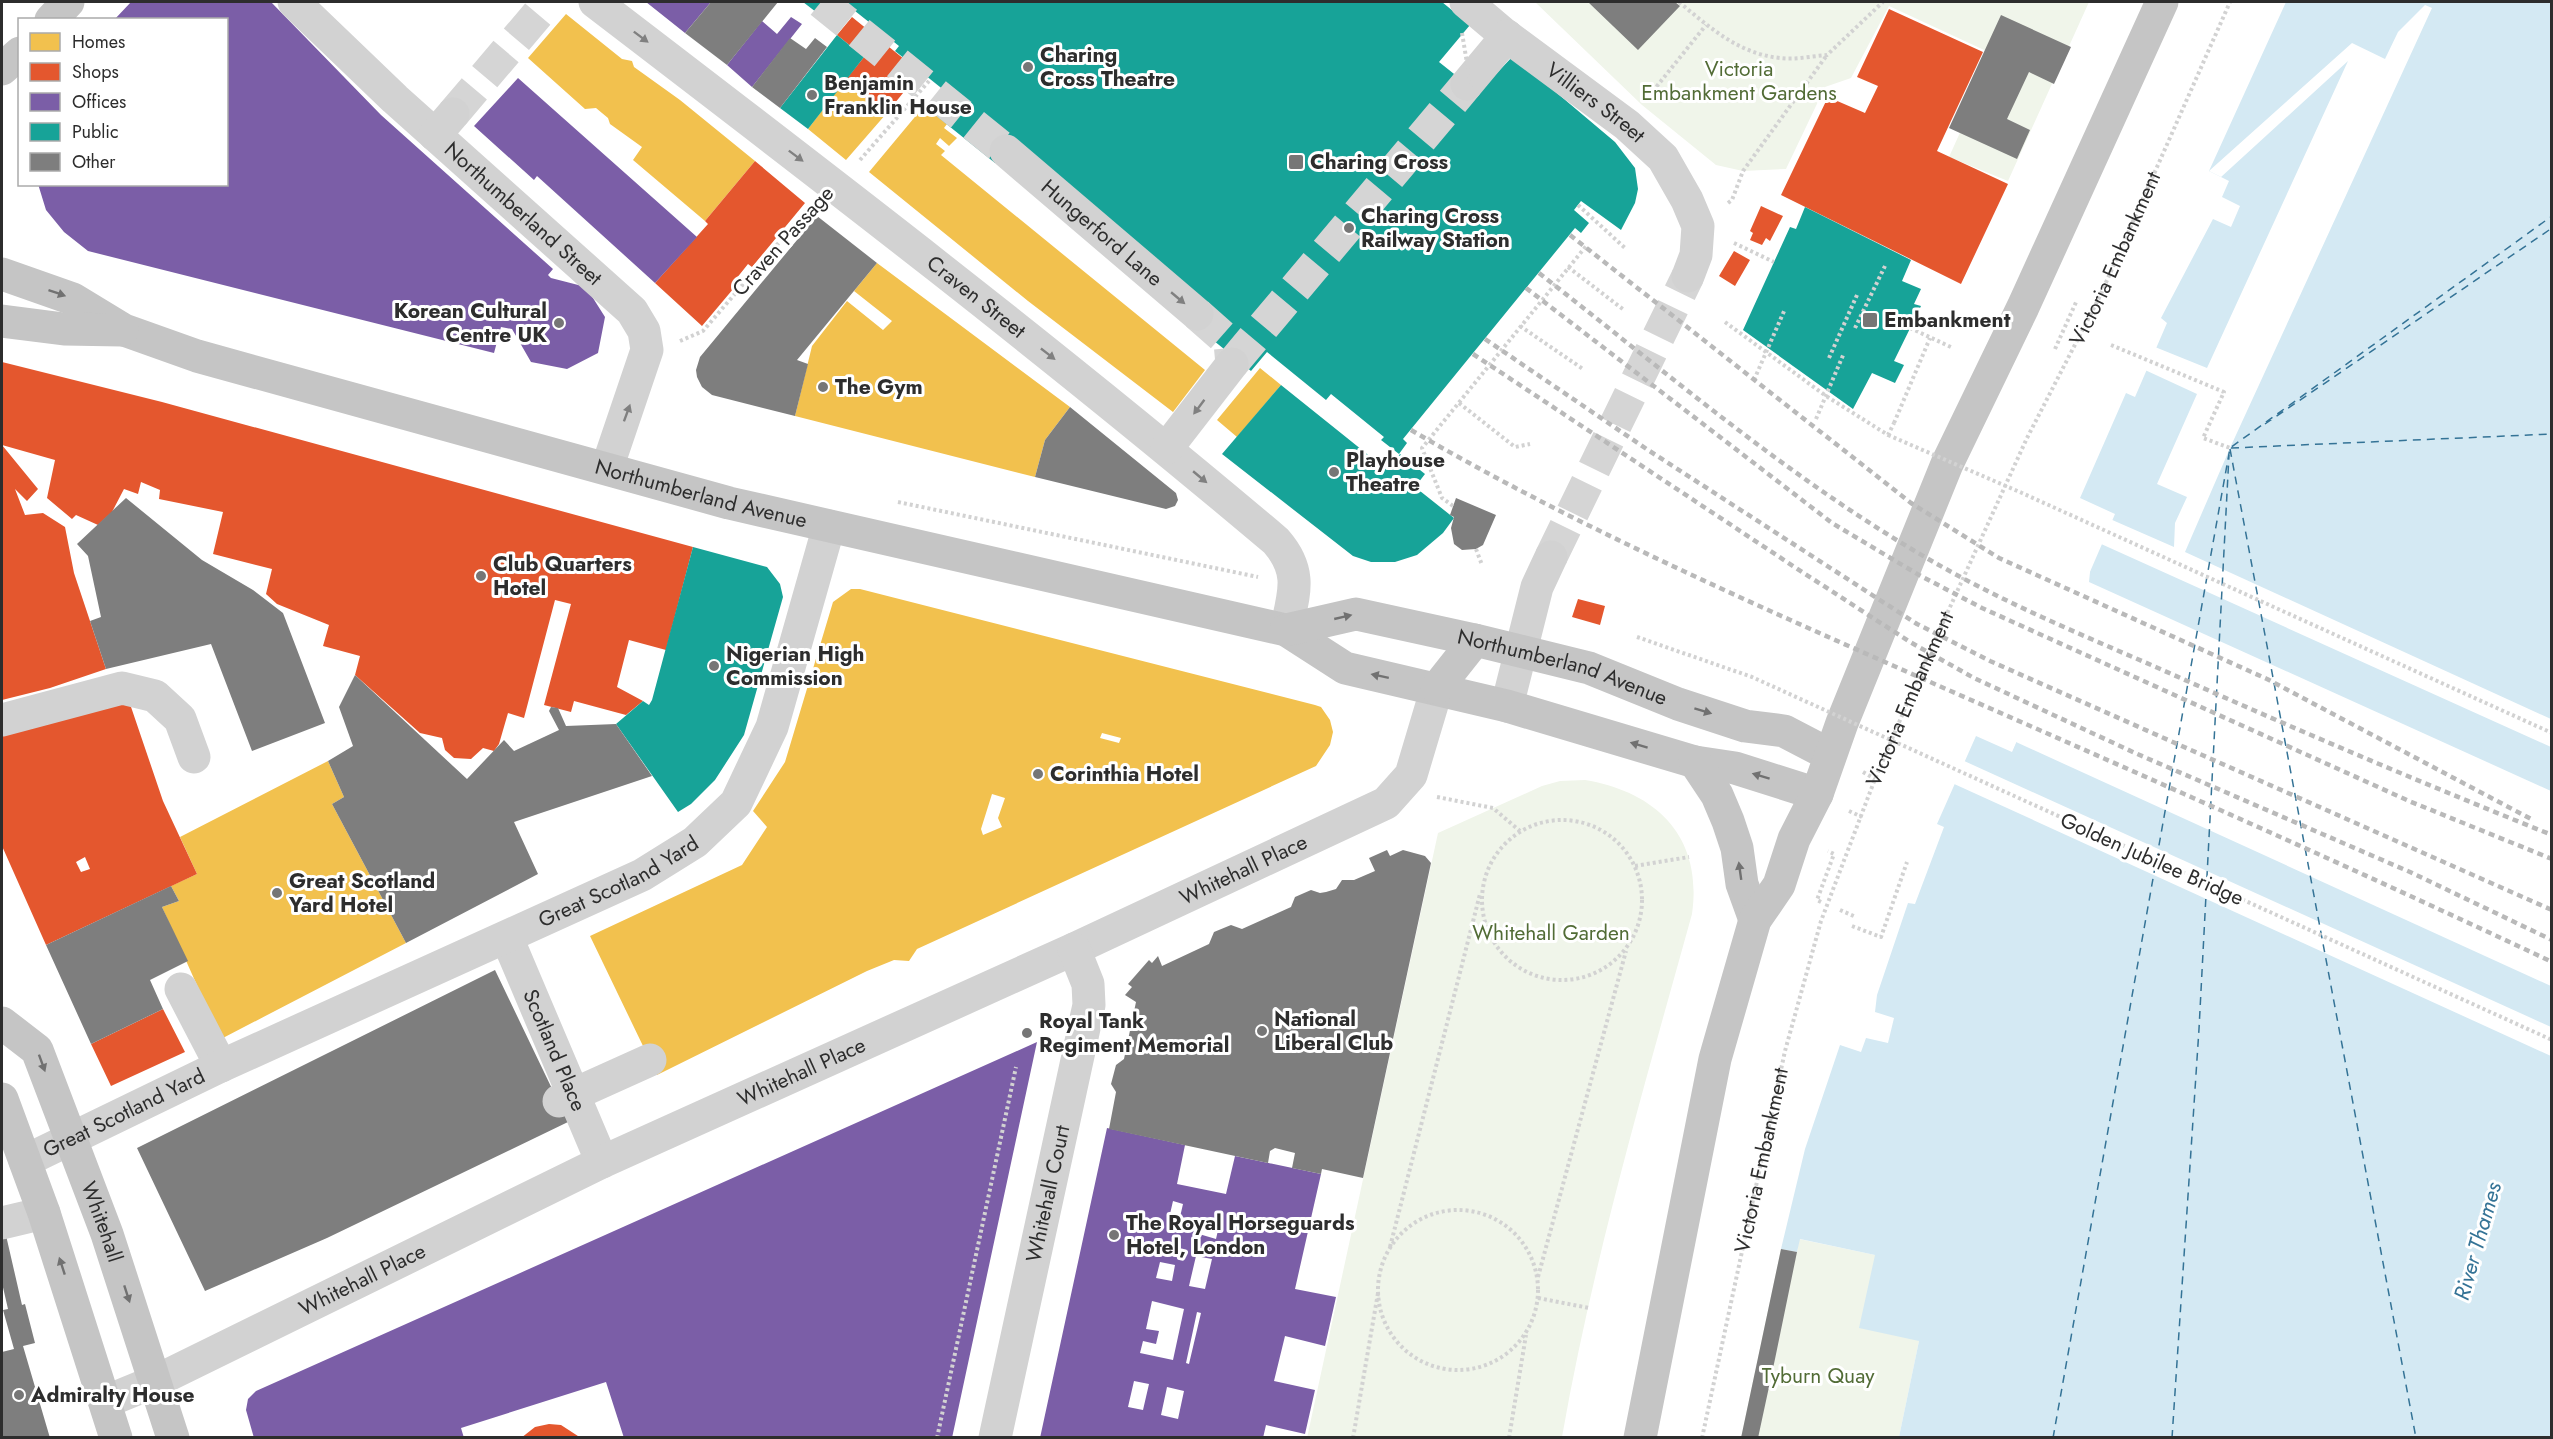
<svg xmlns="http://www.w3.org/2000/svg" width="2553" height="1439" font-family="Jost,sans-serif">
<rect width="100%" height="100%" fill="#fff"/>
<path fill="#f0f5ea" d="M1535 2H2089L2008 181 1949 157 1995 55 1889 6 1851 78 1825 87 1786 169 1743 171 1716 165 1642 105Z
M1585 780C1657 792 1703 837 1692 914 1644 1087 1593 1260 1562 1437L1307 1438 1438 833 1542 786 1560 781Z
M1799 1239 1875 1255 1919 1341 1899 1437 1741 1438 1781 1249 1797 1252Z"/>
<path fill="#d4e9f3" d="M2286 2H2551V1437H1899L1919 1341 1859 1328 1875 1255 1800 1239 1797 1252 1781 1249 1805 1149 1840 1045 1861 1052 1866 1038 1888 1043 1894 1018 1875 1012 1877 995 1908 903 1915 904 1944 827 1937 824 1976 736 2012 752 2115 514 2080 498 2126 393 2135 397 2167 323 2161 318 2213 219 2231 227 2240 206 2222 197 2229 181 2209 171Z"/>
<path fill="#fff" d="M2425 5 2432 8 2230 448 2185 552 2551 719V747L2099 543 2110 519 2174 547 2175 523 2187 497 2157 484 2197 394 2145 370 2155 347 2207 368 2348 61 2221 177 2209 171 2352 43 2385 59 2398 32Z
M2091 562 2089 582 2551 791V986L2016 742 2012 751 1973 734 2010 748Z
M1962 760 2551 1027V1056L1952 783Z"/>
<path fill="#f2c14e" fill-rule="evenodd" d="M566 14 622 59 632 61 634 67 680 100 755 161 705 221 633 160 642 147 610 124 608 118 596 108 585 109 528 58Z
M844 82 886 114 846 160 808 129Z
M924 106 947 124 944 128 957 138 949 146 940 138 936 144 945 151 941 155 1205 370 1173 412 1028 301 869 172Z
M877 263 1070 407 1045 440 1035 477 795 416 812 346 847 301 883 330 892 321 854 291Z
M1260 368 1281 385 1237 437 1217 420Z
M851 589H860L1315 705 1321 707 1330 720 1333 732 1330 745 1316 766 917 949 909 961 894 960 867 971 657 1075 590 936 742 865 767 827 753 811 785 762 833 602ZM1102 733 1121 738 1119 743 1100 738ZM992 794 1005 798 998 818 1002 827 983 835 981 829Z
M328 761 344 797 332 804 406 943 221 1039 162 907 179 901 171 886 197 874 180 837Z"/>
<path fill="#e4572e" fill-rule="evenodd" d="M1889 9 1983 52 1937 151 2008 184 1961 284 1781 195 1828 97 1865 113 1878 86 1857 77Z
M852 17 920 72 886 114 844 82 864 57 837 35Z
M755 161 805 203 752 267 748 264 736 279 739 282 702 326 655 283 708 224 705 221Z
M1761 206 1783 216 1770 241 1766 238 1762 245 1750 240 1753 233 1750 231Z
M1734 251 1750 260 1735 286 1719 276Z
M2 362 162 402 693 547 666 650 629 640 617 687 643 701 626 715 574 701 571 712 544 705 571 604 555 600 524 718 508 713 499 744 494 751 483 748 471 759 454 758 445 750 442 738 420 733 355 675 360 656 323 646 329 625 277 604 266 594 272 569 213 554 223 512 159 499 160 490 141 482 138 494 124 489 112 512 98 525 76 515 72 519 47 498 55 460 2 445 38 489 27 501 15 489 25 515 43 513 65 527 74 573 106 669 50 688 2 700Z
M1578 599 1605 606 1600 625 1572 617Z
M129 701 163 801 197 874 46 945 2 846V736ZM85 857 90 869 81 872 76 862Z
M163 1009 185 1052 111 1086 91 1044Z
M549 1424 561 1425 581 1438H521L535 1427Z"/>
<path fill="#7b5ea7" fill-rule="evenodd" d="M131 2H271L381 115 553 269 548 275 551 278 586 287 605 317 598 353 567 369 531 362 512 329 501 327 494 353 88 251 64 232 46 210 38 184H226V20H114Z
M646 2H711L685 33Z
M791 17 802 24 752 87 727 65 762 21 777 34Z
M518 78 697 237 655 283 537 176 534 180 474 126Z
M1037 1042 952 1438H624L606 1382 461 1428 464 1438H254L246 1410 248 1399 256 1391Z
M1107 1128 1185 1145 1177 1184 1226 1194 1235 1156 1321 1174 1295 1289 1336 1297 1325 1346 1285 1336 1274 1381 1315 1390 1305 1434 1266 1425 1263 1438H1040ZM1173 1201 1183 1204 1180 1217 1187 1218 1184 1231 1167 1227ZM1203 1222 1219 1226 1216 1239 1199 1234ZM1196 1256 1212 1259 1205 1289 1189 1286ZM1160 1262 1175 1265 1172 1281 1156 1278ZM1152 1301 1184 1309 1173 1360 1140 1353 1143 1341 1156 1344 1159 1331 1146 1329ZM1197 1312 1201 1313 1189 1364 1186 1363ZM1134 1381 1149 1384 1143 1410 1128 1407ZM1167 1387 1184 1391 1178 1419 1161 1415Z"/>
<path fill="#17a398" d="M803 2H1442L1470 25 1439 62 1478 93 1513 56 1615 142 1635 168 1638 189 1635 203 1621 230 1581 201 1574 210 1589 223 1581 233 1575 228 1403 439 1407 443 1399 454 1381 440 1384 437 1331 394 1326 400 1267 352 1251 371 1192 323 1011 144 995 163 934 114 950 95 895 51 899 46 845 3 829 22Z
M837 35 864 57 808 129 780 108Z
M1805 207 1911 260 1902 281 1921 289 1914 304 1921 306 1894 361 1904 365 1895 383 1872 373 1853 409 1743 330 1790 227 1796 229Z
M1281 385 1387 470 1400 454 1425 474 1415 487 1454 518 1443 533 1417 555 1395 562H1371L1353 556 1222 454Z
M693 547 767 567 780 584 783 597 744 735 715 780 691 804 678 812 616 724 643 701 649 705 652 700Z"/>
<g fill="none" stroke-linecap="round" stroke-linejoin="round">
<path stroke="#347396" stroke-width="1.5" stroke-dasharray="8 6" stroke-linecap="butt" d="M2265 424 2552 228
M2231 448 2552 434
M2230 449 2416 1438
M2053 1438 2230 448 2552 216
M2172 1438 2199 1029 2229 455"/>
</g>
<path fill="#7e7e7e" d="M711 2H778L727 65 685 33Z
M1588 2H1675L1680 6 1638 50Z
M2001 15 2071 47 2054 84 2029 72 2007 119 2030 130 2017 159 1949 128Z
M790 38 806 49 815 38 827 47 780 108 752 87Z
M817 216 877 263 797 360 808 364 795 416 712 395 702 387 697 377 696 370 700 357Z
M1070 407 1176 493 1178 500 1175 506 1166 509 1035 477 1045 440Z
M126 498 202 560 253 590 283 613 325 723 252 751 211 644 106 669 90 621 101 617 88 556 77 544Z
M1456 498 1496 515 1483 545 1476 549 1462 550 1454 544 1451 528 1454 517 1450 515Z
M355 675 467 779 504 740 514 751 559 730 549 711 551 707 558 708 566 726 616 724 652 776 514 822 538 874 406 943 332 804 344 797 328 761 353 746 339 707Z
M1387 850 1390 856 1403 850 1425 856 1431 863 1363 1178 1322 1169 1321 1174 1292 1168 1295 1153 1275 1148 1270 1151 1268 1163 1109 1129 1116 1092 1111 1084 1116 1065 1124 1059 1136 1002 1125 995 1132 987 1128 984 1149 960 1152 963 1158 956 1162 966 1209 944 1214 932 1231 925 1242 929 1291 907 1295 897 1311 890 1320 893 1326 892 1336 889 1342 880H1354L1375 871 1369 858Z
M171 886 179 901 162 907 188 961 150 980 163 1009 91 1044 46 945Z
M495 970 568 1122 327 1238 205 1291 137 1148Z
M5 1231 22 1305 25 1304 35 1343 23 1346 50 1438H2V1352L14 1349 3 1310 8 1309 2 1283V1233Z
M1781 1249 1797 1252 1775 1359 1758 1438H1741Z"/>
<g fill="none" stroke-linecap="round" stroke-linejoin="round">
<path stroke="#d5d5d5" stroke-width="33" stroke-dasharray="33 16" stroke-linecap="butt" d="M821 2 1006 151
M453 114 548 2
M1197 314 1230 343 1232 364
M1232 364 1467 84
M1551 557 1688 276"/>
<g stroke="#d2d2d2" stroke-width="4" stroke-dasharray="3 3" stroke-linecap="butt">
<path d="M1679 2C1709 27 1739 54 1780 58 1795 60 1812 56 1827 55L1883 2"/>
<path d="M1649 96 1706 25"/>
<path d="M860 160 929 81"/>
<path d="M1728 203 1732 200 1743 171 1827 55"/>
<path d="M1578 205 1625 248"/>
<path d="M1734 243 1774 262"/>
<path d="M1568 267 1624 310"/>
<path d="M1520 326 1583 369"/>
<path d="M1855 328 1885 266"/>
<path d="M1910 328 1953 348"/>
<path d="M680 341 703 331 807 210"/>
<path d="M2111 345 2224 392 2203 438 2230 448"/>
<path d="M2055 349 2077 300"/>
<path d="M1829 358 1857 295"/>
<path d="M1754 380 1785 309"/>
<path d="M1459 403 1515 447 1530 444"/>
<path d="M1816 419 1844 353"/>
<path d="M1894 423 1930 338"/>
<path d="M898 502 1258 577"/>
<path d="M1453 506 1442 498 1422 448 1587 245"/>
<path d="M1476 549 1482 565"/>
<path d="M1863 772 1875 779"/>
<path d="M1437 797 1493 808 1520 831"/>
<path d="M1849 811 1862 817"/>
<circle cx="1562" cy="900" r="80"/>
<path d="M1635 866 1689 857"/>
<path d="M1821 902 1817 900 1834 854 1828 851"/>
<path d="M1840 910 1856 917"/>
<path d="M1852 926 1881 937 1907 862"/>
<circle cx="1458" cy="1290" r="80"/>
<path d="M1390 1247 1480 894"/>
<path d="M1538 1277 1626 951"/>
<path d="M1538 1298 1589 1308"/>
<path d="M937 1438 1016 1067"/>
<path d="M1353 1438 1378 1293"/>
<path d="M1509 1438 1526 1335"/>
<path id="s1" d="M1702 1438 1785 1051 1821 921 1875 779 1920 673 2027 438 2100 296 2230 2"/>
</g>
<g stroke="#d2d2d2" stroke-width="33">
<path id="s2" d="M294 2 395 99 632 311 644 331 647 350 607 468"/>
<path id="s3" d="M595 2C825 178 1055 354 1276 541 1303 572 1294 593 1286 630"/>
<path id="s4" d="M1466 2 1504 34 1627 125 1663 158 1687 200 1698 226 1696 255 1688 276"/>
<path d="M1467 84 1507 36"/>
<path d="M435 135 453 114"/>
<path id="s5" d="M1006 151 1197 314"/>
<path d="M1167 448 1232 364"/>
<path d="M1507 706 1537 587 1551 557"/>
<path d="M2 720 122 688 155 696 180 719 194 757"/>
<path id="s6" d="M507 938 602 1162"/>
<path d="M181 989 221 1066"/>
<path id="s7" d="M25 1161 221 1066 642 875 695 842 736 803 772 727 829 526"/>
<path d="M2 1223 44 1213"/>
<path id="s8" d="M105 1402 156 1381 602 1162 1074 949 1386 803 1411 775 1437 688"/>
<path id="s9" d="M995 1438 1089 1005 1088 984 1074 949"/>
</g>
<g stroke="#c5c5c5" stroke-width="33">
<path d="M51 20 68 2"/>
<path d="M2 69 20 53"/>
<path id="s10" d="M2 274 73 299 124 330 197 356 729 503 1286 630 1345 668 1507 706 1695 762 1735 768 1817 794"/>
<path d="M2 321 64 329 122 330"/>
<path id="s11" d="M1286 630 1356 614 1475 640 1589 668 1678 704 1745 726 1784 731 1830 755"/>
<path d="M1437 688 1475 640"/>
<path d="M1695 762 1717 795 1728 821 1737 848 1742 884 1755 920"/>
<path id="s12" d="M2 1023 37 1050 107 1234 173 1438"/>
<path d="M2 1099 44 1213 116 1438"/>
<path d="M1640 1438 1715 1059 1755 920 1779 885 1794 839 1817 794 1842 723 1947 464 2023 307 2162 2"/>
</g>
<path stroke="#b9b9b9" stroke-width="4.5" stroke-dasharray="6 4.5" stroke-linecap="butt" d="M1570 235 1911 503 1999 558 2267 679 2531 819
M1539 273C1671 376 1799 487 1946 569 2014 607 2087 637 2158 668 2288 726 2419 782 2552 835
M1526 288 1832 523 1919 575 1982 608 2409 801 2552 859
M1485 339 1648 450 1917 624 1990 661 2552 910
M1473 354 1796 568 1910 642 1974 678 2135 753 2410 872 2552 940
M1411 430C1582 530 1765 609 1946 689 2149 778 2351 867 2552 962"/>
<path stroke="#d2d2d2" stroke-width="4" stroke-dasharray="3 3" stroke-linecap="butt" d="M1462 33 1471 87
M1725 322 1826 396 1888 435 1894 423
M1888 435 2022 493 2552 733
M1637 637 1752 677 2552 1040"/>
<path stroke="#d2d2d2" stroke-width="33" d="M559 1101 650 1060"/>
</g>
<defs><path id="oneway-solid" d="M-6-.8H1V-3.2L6.5 0L1 3.2V.8H-6Z" transform="scale(1.5)"/></defs>
<g fill="#808080">
<use href="#oneway-solid" transform="translate(641 37) rotate(37)"/>
<use href="#oneway-solid" transform="translate(796 156) rotate(37)"/>
<use href="#oneway-solid" transform="translate(1178 298) rotate(40)"/>
<use href="#oneway-solid" transform="translate(1048 354) rotate(38)"/>
<use href="#oneway-solid" transform="translate(1199 407) rotate(127)"/>
<use href="#oneway-solid" transform="translate(627 413) rotate(-70)"/>
<use href="#oneway-solid" transform="translate(1200 477) rotate(40)"/>
</g>
<g fill="#717171">
<use href="#oneway-solid" transform="translate(57 293) rotate(19)"/>
<use href="#oneway-solid" transform="translate(1343 617) rotate(-13)"/>
<use href="#oneway-solid" transform="translate(1380 676) rotate(-168)"/>
<use href="#oneway-solid" transform="translate(1703 711) rotate(17)"/>
<use href="#oneway-solid" transform="translate(1639 745) rotate(-163)"/>
<use href="#oneway-solid" transform="translate(1761 776) rotate(-163)"/>
<use href="#oneway-solid" transform="translate(1740 871) rotate(-98)"/>
<use href="#oneway-solid" transform="translate(42 1063) rotate(70)"/>
<use href="#oneway-solid" transform="translate(62 1266) rotate(-108)"/>
<use href="#oneway-solid" transform="translate(127 1294) rotate(72)"/>
</g>
<g fill="#767676" stroke="#fff" stroke-width="2">
<circle cx="1028" cy="67" r="6"/>
<circle cx="812" cy="95" r="6"/>
<rect x="1288" y="154" width="16" height="16" rx="3"/>
<circle cx="1349" cy="228" r="6"/>
<rect x="1862" y="312" width="16" height="16" rx="3"/>
<circle cx="559" cy="323" r="6"/>
<circle cx="823" cy="387" r="6"/>
<circle cx="1334" cy="472" r="6"/>
<circle cx="481" cy="576" r="6"/>
<circle cx="714" cy="666" r="6"/>
<circle cx="1038" cy="774" r="6"/>
<circle cx="277" cy="893" r="6"/>
<circle cx="1262" cy="1031" r="6"/>
<circle cx="1027" cy="1033" r="6"/>
<circle cx="1114" cy="1235" r="6"/>
<circle cx="19" cy="1395" r="6"/>
</g>
<g text-anchor="middle" dominant-baseline="central" stroke-width="6" stroke-linejoin="round" paint-order="stroke">
<g font-size="21" font-weight="bold" fill="#2d2d2d" stroke="#fff" text-anchor="start">
<text x="1040" y="55">Charing<tspan x="1040" dy="24">Cross Theatre</tspan></text>
<text x="824" y="83">Benjamin<tspan x="824" dy="24">Franklin House</tspan></text>
<text x="1310" y="162">Charing Cross</text>
<text x="1361" y="216">Charing Cross<tspan x="1361" dy="24">Railway Station</tspan></text>
<text x="547" y="311" text-anchor="end">Korean Cultural<tspan x="547" dy="24">Centre UK</tspan></text>
<text x="1884" y="320">Embankment</text>
<text x="835" y="387">The Gym</text>
<text x="1346" y="460">Playhouse<tspan x="1346" dy="24">Theatre</tspan></text>
<text x="493" y="564">Club Quarters<tspan x="493" dy="24">Hotel</tspan></text>
<text x="726" y="654">Nigerian High<tspan x="726" dy="24">Commission</tspan></text>
<text x="1050" y="774">Corinthia Hotel</text>
<text x="289" y="881">Great Scotland<tspan x="289" dy="24">Yard Hotel</tspan></text>
<text x="1274" y="1019">National<tspan x="1274" dy="24">Liberal Club</tspan></text>
<text x="1039" y="1021">Royal Tank<tspan x="1039" dy="24">Regiment Memorial</tspan></text>
<text x="1126" y="1223">The Royal Horseguards<tspan x="1126" dy="24">Hotel, London</tspan></text>
<text x="31" y="1395">Admiralty House</text>
</g>
<g font-size="21" fill="#526c36" stroke="#fff">
<text x="1739" y="69">Victoria<tspan x="1739" dy="24">Embankment Gardens</tspan></text>
<text x="1551" y="933">Whitehall Garden</text>
<text x="1818" y="1376">Tyburn Quay</text>
</g>
<g font-size="21" fill="#2d2d2d" stroke="#fff">
<text stroke="none"><textPath href="#s4" startOffset="164">Villiers Street</textPath></text>
<text stroke="none"><textPath href="#s2" startOffset="312">Northumberland Street</textPath></text>
<text stroke="none"><textPath href="#s5" startOffset="126">Hungerford Lane</textPath></text>
<text transform="translate(783 241) rotate(-48)">Craven Passage</text>
<text stroke="none"><textPath href="#s1" startOffset="1256">Victoria Embankment</textPath></text>
<text stroke="none"><textPath href="#s3" startOffset="482">Craven Street</textPath></text>
<text stroke="none"><textPath href="#s10" startOffset="735">Northumberland Avenue</textPath></text>
<text stroke="none"><textPath href="#s11" startOffset="285">Northumberland Avenue</textPath></text>
<text stroke="none"><textPath href="#s1" startOffset="770">Victoria Embankment</textPath></text>
<text transform="translate(2152 859) rotate(24)">Golden Jubilee Bridge</text>
<text stroke="none"><textPath href="#s8" startOffset="1257">Whitehall Place</textPath></text>
<text stroke="none"><textPath href="#s7" startOffset="656">Great Scotland Yard</textPath></text>
<text stroke="none"><textPath href="#s6" startOffset="122">Scotland Place</textPath></text>
<text stroke="none"><textPath href="#s8" startOffset="771">Whitehall Place</textPath></text>
<text stroke="none"><textPath href="#s7" startOffset="110">Great Scotland Yard</textPath></text>
<text stroke="none"><textPath href="#s1" startOffset="284">Victoria Embankment</textPath></text>
<text stroke="none"><textPath href="#s9" startOffset="250">Whitehall Court</textPath></text>
<text stroke="none"><textPath href="#s12" startOffset="228">Whitehall</textPath></text>
<text stroke="none"><textPath href="#s8" startOffset="285">Whitehall Place</textPath></text>
</g>
<g font-size="22" font-style="italic" fill="#347396" stroke="#fff">
<text transform="translate(2477 1241) rotate(-74)">River Thames</text>
</g>
</g>
<rect width="2553" height="1439" fill="none" stroke="#2d2d2d" stroke-width="6"/>
<rect x="18" y="18" width="210" height="168" fill="#ffffff" stroke="#ababab" stroke-width="1.5"/>
<rect x="30" y="33" width="30" height="18" fill="#f2c14e" stroke="#ababab" stroke-width="1.5"/>
<text x="72" y="48" font-size="18" fill="#2d2d2d">Homes</text>
<rect x="30" y="63" width="30" height="18" fill="#e4572e" stroke="#ababab" stroke-width="1.5"/>
<text x="72" y="78" font-size="18" fill="#2d2d2d">Shops</text>
<rect x="30" y="93" width="30" height="18" fill="#7b5ea7" stroke="#ababab" stroke-width="1.5"/>
<text x="72" y="108" font-size="18" fill="#2d2d2d">Offices</text>
<rect x="30" y="123" width="30" height="18" fill="#17a398" stroke="#ababab" stroke-width="1.5"/>
<text x="72" y="138" font-size="18" fill="#2d2d2d">Public</text>
<rect x="30" y="153" width="30" height="18" fill="#7e7e7e" stroke="#ababab" stroke-width="1.5"/>
<text x="72" y="168" font-size="18" fill="#2d2d2d">Other</text>
</svg>
